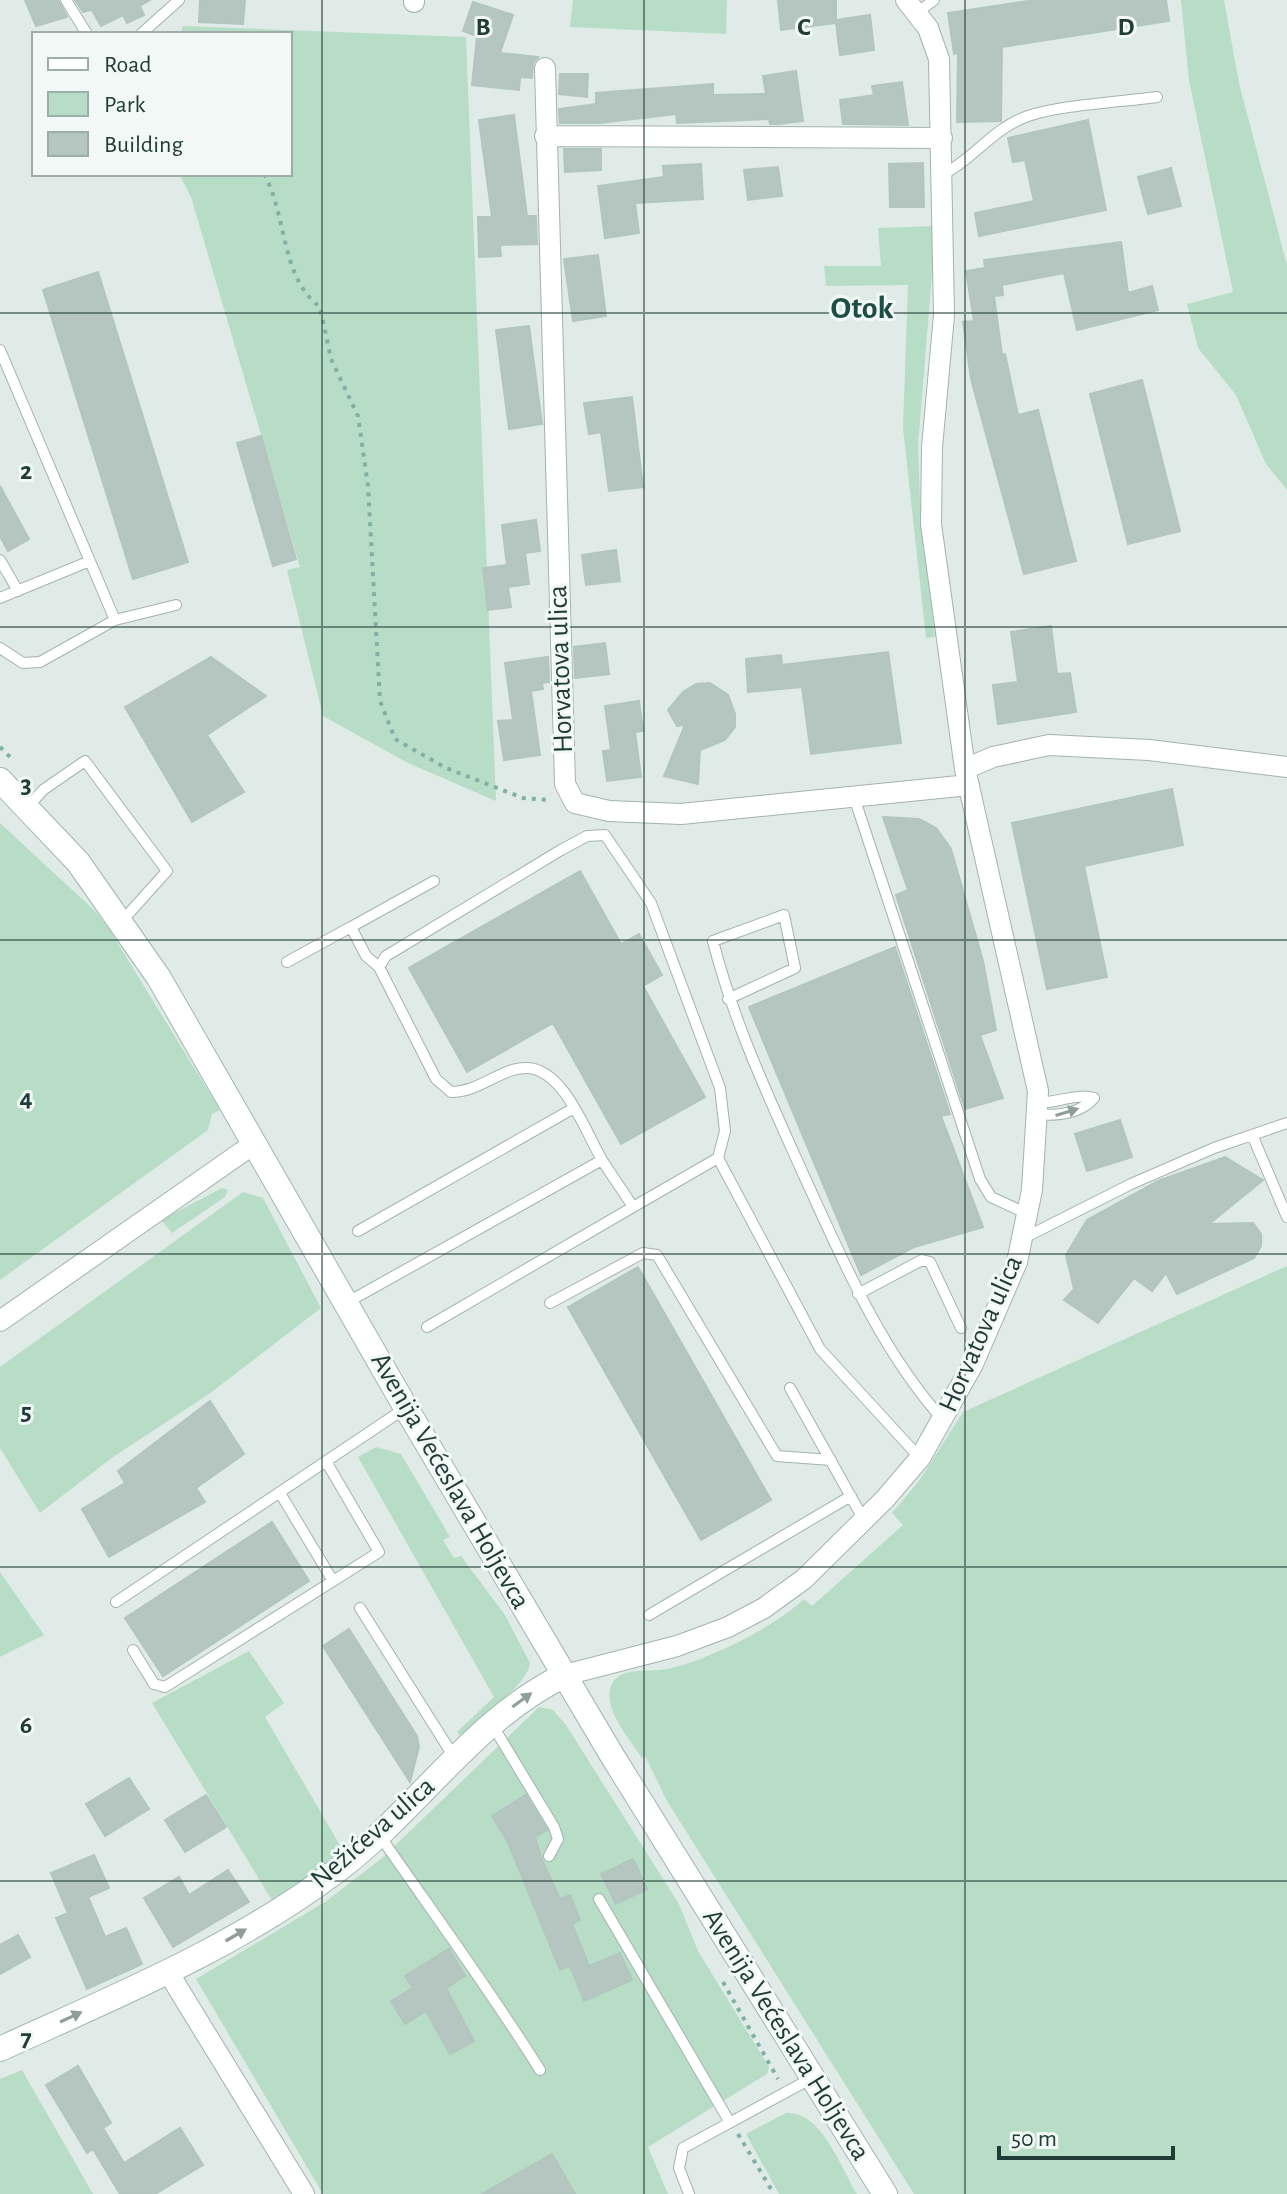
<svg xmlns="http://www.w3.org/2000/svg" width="1287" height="2194" font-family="'Alegreya Sans',sans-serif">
<rect width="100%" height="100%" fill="#e0ebe7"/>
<path fill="#b8ddc6" d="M573 0H727L726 34 570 27Z
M1181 0H1224L1239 83 1287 265V490L1266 464 1236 395 1198 348 1187 304 1233 292 1189 80Z
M183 26 466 37 496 801 408 763 323 716 287 570 300 567 191 197 179 174H290V34H181Z
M936 226 918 445 920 500 935 637 926 638 903 428 908 285 826 286 824 266H881L878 228Z
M0 823 95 911 109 929 220 1110 212 1114 208 1130 0 1280Z
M222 1188 228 1190 225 1197 172 1233 161 1220Z
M243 1192 263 1198 321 1308 209 1394 113 1457 40 1513 0 1448V1367Z
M1287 1266V2194H914L667 1801 645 1756 642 1758C630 1739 603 1710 611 1686 619 1665 649 1673 667 1669 708 1660 773 1628 804 1599L812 1606 903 1525 892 1513 919 1481 963 1412Z
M376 1447 401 1454 450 1537 443 1540 454 1558 461 1556 505 1615 530 1663C529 1683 477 1722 461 1737L457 1732 494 1697 358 1457Z
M0 1572 44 1635 0 1657Z
M249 1651 284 1703 265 1717 344 1852 273 1902 152 1703Z
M539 1707 553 1710 566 1725 679 1904 698 1951 769 2067 767 2074 648 2147 668 2194H323L196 1979 325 1902 381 1859Z
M22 2070 93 2194H0V2079Z
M786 2113C822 2111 841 2168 857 2194H779L746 2134Z"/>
<path fill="#b5c6c0" stroke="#b2c5bf" stroke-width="2" d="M25 0H58L67 17 36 26Z
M75 0H150L140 6 144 15 127 23 123 15 101 26 92 10 83 12Z
M200 0H245L243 24 199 22Z
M778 0H836V20L870 15 874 50 840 55 836 23 781 30Z
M1035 0H1166L1169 21 1002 47 1001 121 957 122 958 53 954 54 948 13Z
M473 2 513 15 500 53 538 57 533 63 532 78 520 77 519 90 472 85 477 36 463 31Z
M796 71 803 121 779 124H770L769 119 677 123 676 114 600 123H560L559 109 596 104V93L713 84V95L766 94 763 76Z
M560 74H588L587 97 559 94Z
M902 82 908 125 843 124 840 100 874 95 872 86Z
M514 115 527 216H536L537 244 500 245 501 256 479 257 478 217H492L479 120Z
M1088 120 1106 210 979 236 975 213 1034 201 1025 160 1013 162 1008 138Z
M564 149H601V170L565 172Z
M923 163 924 207H890L889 164Z
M701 164 703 199 635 203 639 233 605 238 598 186 664 177 663 166Z
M778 167 782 196 748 200 744 170Z
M1171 168 1181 206 1148 214 1138 177Z
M1121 242 1128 293 1152 286 1158 310 1077 330 1064 273 1002 285 1003 295 994 296 1002 355 1005 354 1018 415 1038 410 1076 561 1024 574 971 379 963 322 974 321 966 271 985 268 984 260Z
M598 255 606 316 573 321 564 259Z
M98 272 188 562 133 579 43 290Z
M529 326 542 424 509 429 496 330Z
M1142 380 1180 531 1128 544 1090 394Z
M632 397 643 487 609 491 601 432 589 434 584 403Z
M261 436 296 559 273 566 237 443Z
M0 486 29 539 8 551 0 536Z
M536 520 540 551 525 553 529 584 508 587 511 607 488 610 483 568 507 565 502 525Z
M616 550 620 581 586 585 582 555Z
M1051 626 1057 674 1070 673 1076 712 998 724 993 685 1018 682 1011 632Z
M605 643 609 674 575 678 574 647Z
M888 652 901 743 811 754 802 687 748 692 746 659 781 655 782 665Z
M211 657 266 696 207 735 244 792 192 822 125 707Z
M548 657 549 682 542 683 543 689 531 691 540 755 504 760 498 721 513 720 505 663Z
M710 683 728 695 735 714V727L725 740 700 750 698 784 664 776 685 725 677 726 668 710 683 692 696 684Z
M639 701 643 731 635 732 641 777 607 781 603 751 611 750 605 706Z
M1172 789 1183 845 1084 866 1107 977 1047 989 1012 823Z
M883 817 919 819 936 828 951 849 983 961 996 1030 980 1035 1003 1098 965 1109 896 895 908 890Z
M580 871 621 944 639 934 662 975 643 986 705 1097 621 1144 553 1023 467 1072 409 968Z
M895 947 950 1114 941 1116 983 1227 914 1247 861 1275 749 1007Z
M1120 1120 1132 1157 1087 1171 1075 1134Z
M1225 1157 1263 1180 1209 1224 1253 1223 1261 1234V1246L1254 1258 1177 1294 1166 1273 1152 1291 1134 1278 1098 1323 1064 1300 1074 1289 1066 1255 1087 1220 1158 1181Z
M638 1267 771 1500 701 1540 568 1307Z
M210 1401 244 1454 196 1488 205 1502 109 1557 82 1509 125 1483 118 1471Z
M272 1522 309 1581 163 1676 125 1618Z
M349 1629 417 1736 419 1747 410 1782 323 1646Z
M129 1778 149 1809 105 1836 86 1804Z
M206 1795 226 1827 185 1852 165 1820Z
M526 1795 547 1830 535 1837 542 1860 560 1899 570 1895 580 1920 572 1924 589 1966 620 1953 632 1980 584 2001 570 1966 560 1970 508 1842 492 1816Z
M94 1855 109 1888 88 1897 105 1937 126 1928 142 1964 87 1989 56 1918 68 1913 51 1873Z
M633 1859 647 1889 616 1904 601 1874Z
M228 1870 249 1902 173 1947 144 1898 179 1877 189 1895Z
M18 1935 30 1957 0 1974V1945Z
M449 1949 465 1976 446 1988 474 2041 450 2054 426 2011 405 2024 391 2001 413 1988 405 1976Z
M78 2066 111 2123 103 2128 124 2163 180 2128 203 2165 155 2194H120L93 2149 87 2153 46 2085Z
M552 2154 575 2194H482Z"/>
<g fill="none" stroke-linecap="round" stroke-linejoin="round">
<g stroke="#a3b3af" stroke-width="12">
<path id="lane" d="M66 0 87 34
M918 12 934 0
M141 34 179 0
M942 175C974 159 993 128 1028 116 1060 105 1121 102 1157 97
M0 350 115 620 176 605
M0 560 18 591
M0 598 90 561
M0 648 23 663 40 662 115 620
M854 797 980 1179 991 1197 1028 1214
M29 806 43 790 85 761 167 871 122 921
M287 962 351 927
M379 967 366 956 351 927 434 881
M728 999 795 968 784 915 713 941C734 1024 770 1100 805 1178 844 1263 880 1349 943 1420
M1037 1103C1056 1103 1077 1093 1094 1098
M1037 1114C1057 1116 1080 1114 1094 1098
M1253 1137 1287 1217
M718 1158 725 1131 720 1088 651 903 605 835 587 836 561 850 386 956 379 967 436 1079 451 1092C480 1092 502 1067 527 1068 564 1069 586 1133 602 1160 612 1176 623 1191 633 1207L718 1158 820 1349 920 1458
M358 1231 574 1108
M1022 1239 1131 1184 1214 1148 1287 1123
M858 1294 922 1260 930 1262 961 1328
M346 1303 602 1160
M550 1303 643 1253 657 1255 777 1456 831 1460
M427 1327 633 1207
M790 1388 864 1520
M280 1493 333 1581
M116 1602 404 1409
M360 1608 454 1757
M649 1615 851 1496
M133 1650 154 1684 165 1687 379 1552 327 1463
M493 1726 554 1827 558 1839 549 1856
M380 1836C434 1914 490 1990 540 2070
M599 1899 729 2121
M689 2194 679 2168 683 2148 814 2077"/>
</g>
<g stroke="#a3b3af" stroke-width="22">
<path id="street" d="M414 2V0
M545 68 565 784 575 803 609 811 681 814 969 785
M545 136 942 138
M965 769 993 757 1049 745 1149 750 1287 767
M0 1321 255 1143
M565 1675 677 1646 728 1627 764 1608 804 1579 885 1499 920 1458 973 1364 1017 1262 1032 1190 1038 1091 965 769 931 524 932 447 944 315 939 59 928 28 906 0
M168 1972 304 2194"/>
</g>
<g stroke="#9fb7b0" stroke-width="26">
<path id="secondary" d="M0 780 78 862 159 978 406 1408 613 1757 885 2194
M0 2049C116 1996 237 1947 339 1869 418 1809 474 1719 565 1675"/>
</g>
<path stroke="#80afa5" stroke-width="4" stroke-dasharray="4 6" stroke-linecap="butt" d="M264 174C287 214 280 277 320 307L331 359 358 416 368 486 380 701 395 739 446 768 523 798 549 800
M0 747 12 759
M723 1982 778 2079
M738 2134 774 2194"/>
<use href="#lane" stroke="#fff" stroke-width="10"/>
<use href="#street" stroke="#fff" stroke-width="20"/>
<use href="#secondary" stroke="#fff" stroke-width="24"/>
</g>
<defs><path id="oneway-solid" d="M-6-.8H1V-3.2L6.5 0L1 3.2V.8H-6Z" transform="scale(2)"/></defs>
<g fill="#909e9b">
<use href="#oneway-solid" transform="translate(1067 1112) rotate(-17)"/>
<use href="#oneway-solid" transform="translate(522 1700) rotate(-36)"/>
<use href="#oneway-solid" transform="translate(236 1935) rotate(-30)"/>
<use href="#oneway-solid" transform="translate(71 2017) rotate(-25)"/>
</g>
<path fill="none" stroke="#213c37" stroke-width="2" stroke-opacity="0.55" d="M322 0V2194M644 0V2194M965 0V2194M0 313H1287M0 627H1287M0 940H1287M0 1254H1287M0 1567H1287M0 1881H1287"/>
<g text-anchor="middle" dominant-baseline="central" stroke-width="6" stroke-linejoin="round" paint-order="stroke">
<g font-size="28" fill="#213c37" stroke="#f1f8f5">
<text transform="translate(561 669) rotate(-92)">Horvatova ulica</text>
<text transform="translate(981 1334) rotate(-66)">Horvatova ulica</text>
<text transform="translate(450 1481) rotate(60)">Avenija Većeslava Holjevca</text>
<text transform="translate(373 1833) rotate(-41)">Nežićeva ulica</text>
<text transform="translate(786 2035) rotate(58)">Avenija Većeslava Holjevca</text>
</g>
<g font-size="32" font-weight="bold" fill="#1c4e46" stroke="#f1f8f5">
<text x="862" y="308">Otok</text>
</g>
</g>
<g font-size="26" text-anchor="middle" font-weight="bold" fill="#213c37" stroke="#f1f8f5" stroke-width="6" stroke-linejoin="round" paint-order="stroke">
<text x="483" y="35">B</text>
<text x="804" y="35">C</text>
<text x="1126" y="35">D</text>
<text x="26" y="479">2</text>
<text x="26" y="793">3</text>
<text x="26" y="1106">4</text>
<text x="26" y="1420">5</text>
<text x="26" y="1733">6</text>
<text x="26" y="2046">7</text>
</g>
<rect x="32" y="32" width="260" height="144" fill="#f1f8f5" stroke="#9eada9" stroke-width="2"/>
<rect x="48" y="58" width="40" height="12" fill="#ffffff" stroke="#9eada9" stroke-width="2"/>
<text x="104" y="72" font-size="24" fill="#213c37">Road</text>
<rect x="48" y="92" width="40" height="24" fill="#b8ddc6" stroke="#9eada9" stroke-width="2"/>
<text x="104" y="112" font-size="24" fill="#213c37">Park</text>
<rect x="48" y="132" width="40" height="24" fill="#b5c6c0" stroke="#9eada9" stroke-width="2"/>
<text x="104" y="152" font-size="24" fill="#213c37">Building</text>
<path d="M999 2146v12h174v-12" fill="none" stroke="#213c37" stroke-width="4"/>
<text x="1011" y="2146" font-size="24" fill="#213c37" stroke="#f1f8f5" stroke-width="6" paint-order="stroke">50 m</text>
</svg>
